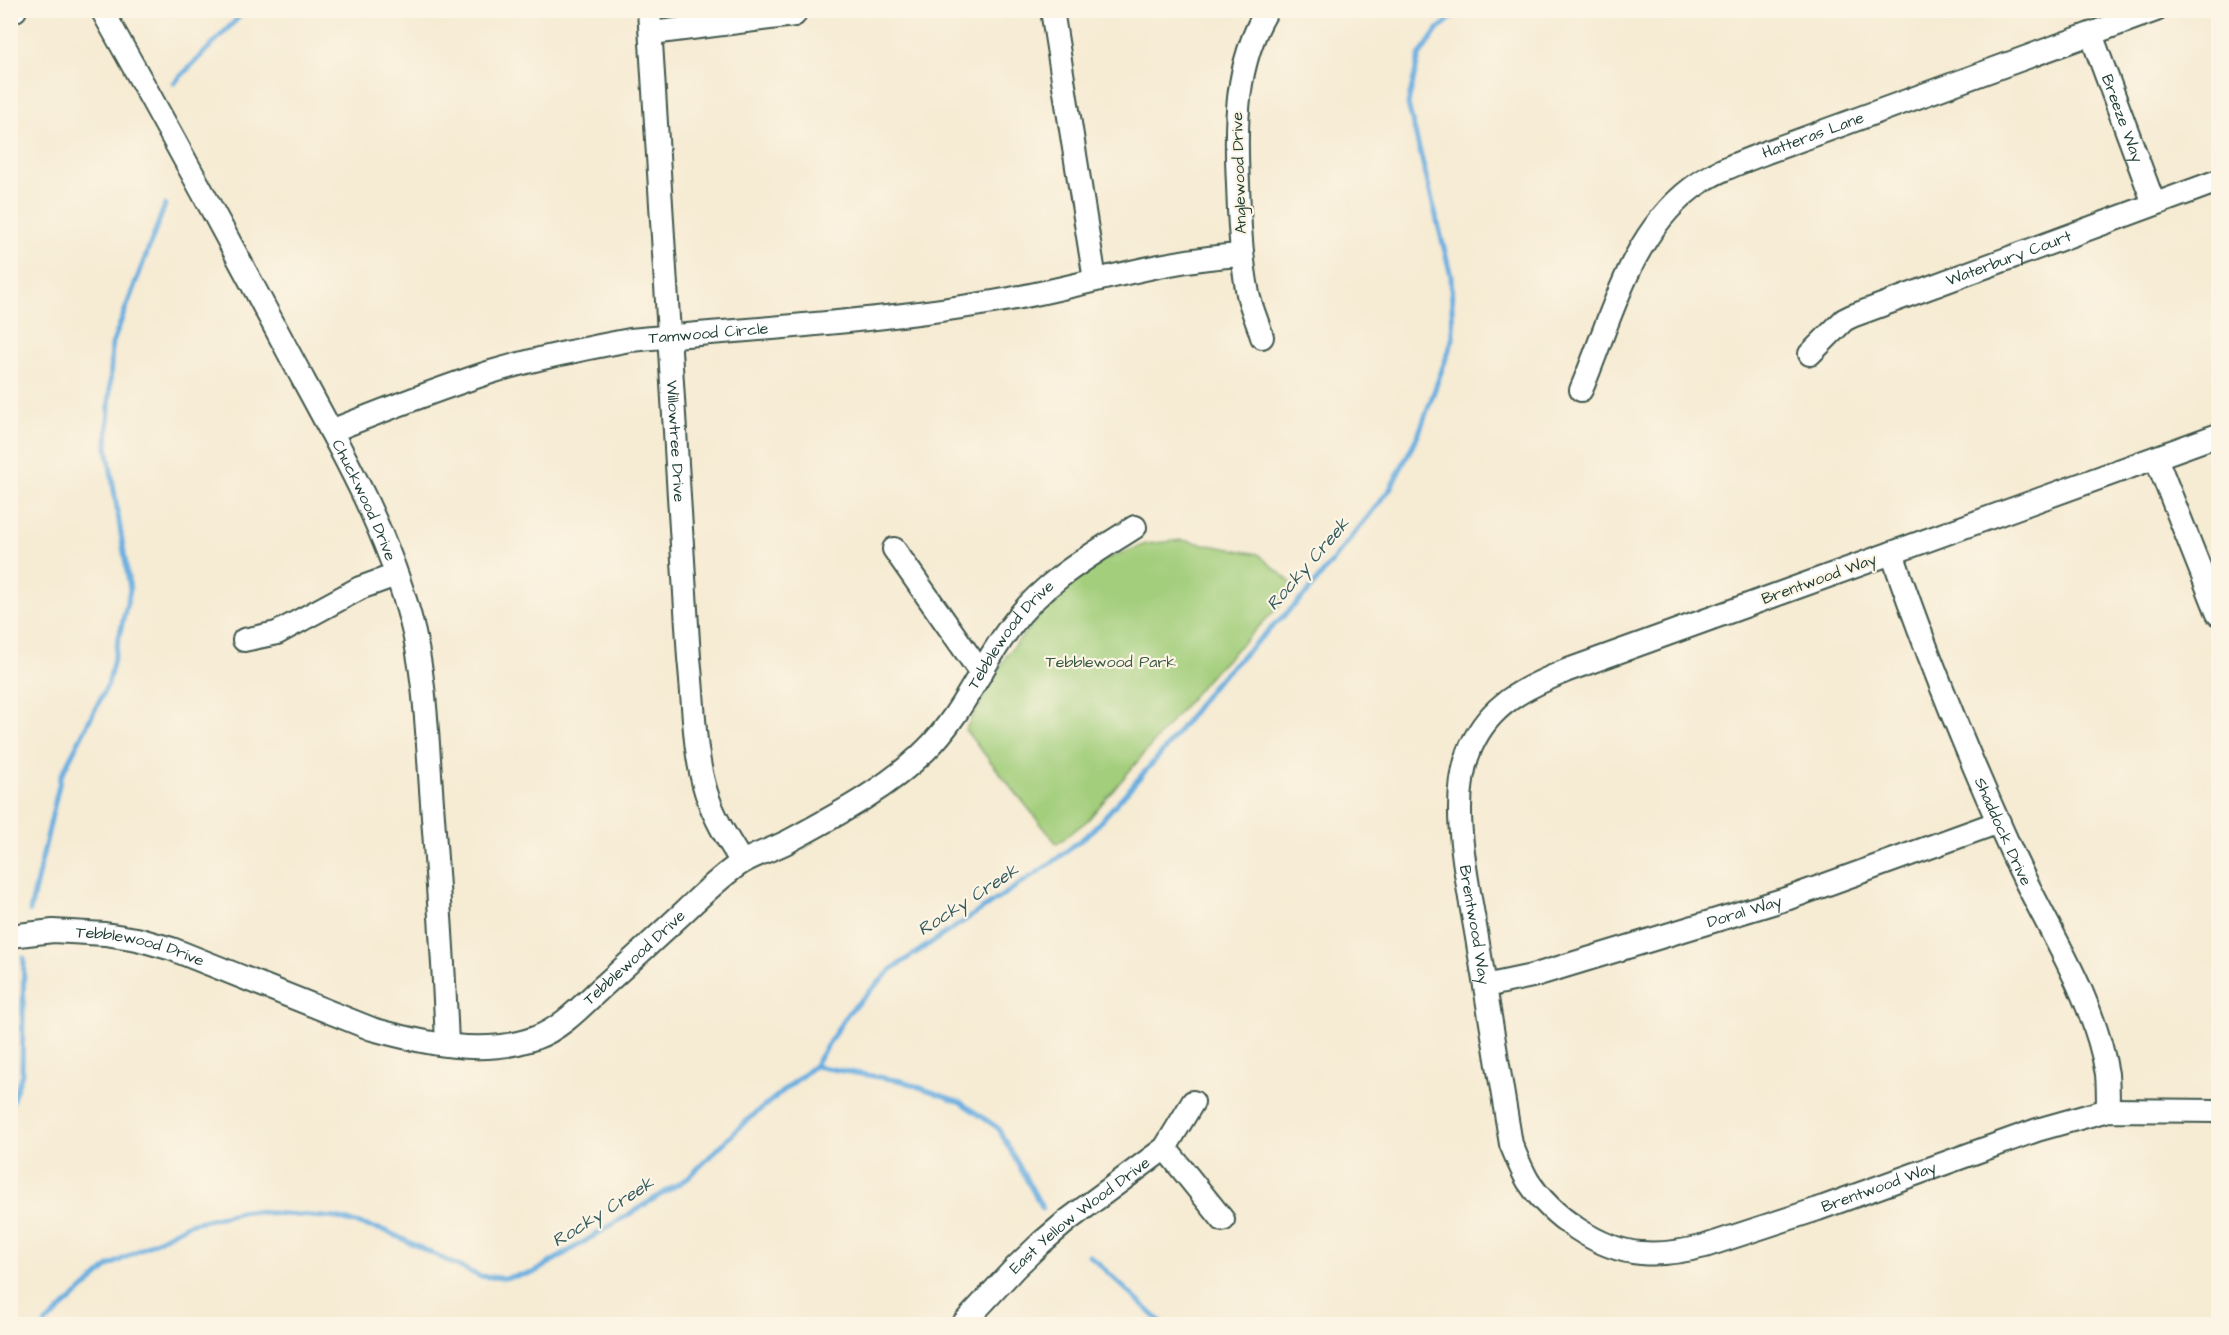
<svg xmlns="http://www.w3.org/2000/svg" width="2229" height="1335" font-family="'Architects Daughter',sans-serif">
<rect width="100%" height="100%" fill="#fcf5e5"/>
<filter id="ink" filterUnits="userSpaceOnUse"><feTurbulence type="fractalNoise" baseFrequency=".0167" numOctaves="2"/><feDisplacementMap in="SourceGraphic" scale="12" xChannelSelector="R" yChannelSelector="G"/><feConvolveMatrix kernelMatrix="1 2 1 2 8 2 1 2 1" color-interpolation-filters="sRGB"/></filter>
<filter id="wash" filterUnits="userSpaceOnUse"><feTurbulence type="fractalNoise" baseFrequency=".008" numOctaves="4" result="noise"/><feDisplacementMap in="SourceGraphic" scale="24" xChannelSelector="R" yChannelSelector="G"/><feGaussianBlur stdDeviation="1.35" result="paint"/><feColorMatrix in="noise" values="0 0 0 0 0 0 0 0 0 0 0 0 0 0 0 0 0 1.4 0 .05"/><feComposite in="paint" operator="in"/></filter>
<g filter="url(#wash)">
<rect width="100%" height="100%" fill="#f6ebd3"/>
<path fill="#a3ce7b" stroke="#618658" stroke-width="1.5" d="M1182 540 1258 554 1297 588 1209 677 1088 820 1057 844 965 730 1007 655 1062 588 1101 561 1146 544Z"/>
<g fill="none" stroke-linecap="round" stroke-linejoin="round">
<path stroke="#6aafe0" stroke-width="5" d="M174 83 246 10
M30 911 61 776 108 684 130 590 107 446 112 345 165 205
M814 1066 902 1081 960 1102 998 1128 1043 1209
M10 1107 22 1074 24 958
M1089 1255 1163 1324
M45 1324 109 1266 189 1224 245 1211 337 1218 386 1231 479 1276 504 1278 533 1273 688 1178 746 1121 814 1066 848 1013 893 968 1050 864 1091 832 1165 749 1215 683 1307 593 1390 489 1419 433 1453 339 1451 276 1408 104 1419 56 1438 29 1461 10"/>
</g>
</g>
<g filter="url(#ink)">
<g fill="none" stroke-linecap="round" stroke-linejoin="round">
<g stroke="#3f574c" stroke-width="26">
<g id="minor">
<path id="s1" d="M102 10C167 126 230 242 292 359 337 442 385 525 410 617 425 672 427 732 431 789 437 874 444 960 447 1045"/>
<path id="s2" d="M649 10 689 658C694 702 693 750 706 792 714 818 728 840 742 862"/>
<path d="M1052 10 1095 280"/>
<path d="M10 13 15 10"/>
<path d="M652 33 794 15"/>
<path id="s3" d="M2091 34 2154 204"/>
<path d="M1262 337C1258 323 1251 308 1248 294 1241 258 1239 221 1238 184 1235 124 1235 64 1267 10"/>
<path id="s4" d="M1810 354 1844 320 1852 316 2218 181"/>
<path id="s5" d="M1581 390C1611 320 1629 236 1692 188 1714 171 1742 162 1767 152L2156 10"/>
<path id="s6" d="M331 431C384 410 437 389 491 372 537 358 583 349 630 340 757 328 884 322 1010 299 1087 285 1163 259 1242 255"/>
<path id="s7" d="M2218 435 1568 670C1526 688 1491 702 1471 747 1446 803 1470 890 1479 950 1489 1014 1500 1079 1511 1144 1516 1156 1521 1169 1528 1181 1551 1216 1599 1250 1641 1253 1662 1255 1685 1251 1705 1246L1818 1209 2037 1130 2108 1110 2218 1111"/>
<path d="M2156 458 2218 614"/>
<path d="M894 549 981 673"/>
<path id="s8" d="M1892 553C1927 656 1969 758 2014 857 2046 927 2094 996 2107 1074 2108 1086 2108 1098 2108 1110"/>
<path d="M244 640 277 633 360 588 396 575"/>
<path id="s9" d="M10 936 53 931 105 934 137 939 172 949 372 1029C423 1043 483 1057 535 1038 559 1030 581 1007 600 989 629 963 657 937 686 910 703 894 721 876 741 863 756 854 774 849 789 841 837 815 888 788 926 750 962 715 981 666 1011 626 1043 582 1090 556 1135 527"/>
<path id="s10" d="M1485 986 1532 976 1789 898 1999 822"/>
<path d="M1165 1148 1223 1220"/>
<path id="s11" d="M963 1324 1015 1268 1041 1243 1068 1220 1165 1148 1193 1102"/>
</g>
</g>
<use href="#minor" stroke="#fff" stroke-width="22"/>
</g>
</g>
<g text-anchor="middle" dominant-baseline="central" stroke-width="4.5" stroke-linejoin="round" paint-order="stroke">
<g font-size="16" fill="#1f3d34" stroke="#fcf5e5">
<text stroke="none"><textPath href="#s3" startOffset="90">Breeze Way</textPath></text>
<text stroke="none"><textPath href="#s5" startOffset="366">Hatteras Lane</textPath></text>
<text transform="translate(1239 173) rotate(-92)">Anglewood Drive</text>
<text stroke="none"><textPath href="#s4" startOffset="224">Waterbury Court</textPath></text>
<text stroke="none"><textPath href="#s6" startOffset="392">Tamwood Circle</textPath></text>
<text stroke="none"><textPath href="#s2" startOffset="432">Willowtree Drive</textPath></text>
<text stroke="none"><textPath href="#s1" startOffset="556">Chuckwood Drive</textPath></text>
<text transform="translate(1819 579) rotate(-20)">Brentwood Way</text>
<text stroke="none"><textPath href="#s9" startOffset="1178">Tebblewood Drive</textPath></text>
<text stroke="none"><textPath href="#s8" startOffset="300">Shaddock Drive</textPath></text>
<text stroke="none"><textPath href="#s10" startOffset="270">Doral Way</textPath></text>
<text stroke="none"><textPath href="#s7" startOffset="999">Brentwood Way</textPath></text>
<text stroke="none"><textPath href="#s9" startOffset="132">Tebblewood Drive</textPath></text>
<text stroke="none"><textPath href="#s9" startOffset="674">Tebblewood Drive</textPath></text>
<text stroke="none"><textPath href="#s7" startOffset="1648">Brentwood Way</textPath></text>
<text stroke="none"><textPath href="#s11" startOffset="160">East Yellow Wood Drive</textPath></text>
</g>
<g font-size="16" fill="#395a42" stroke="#fcf5e5">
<text x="1111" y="662">Tebblewood Park</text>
</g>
<g font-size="18" font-style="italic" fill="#325a5f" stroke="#fcf5e5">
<text transform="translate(1308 564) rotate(-49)">Rocky Creek</text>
<text transform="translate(968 900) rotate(-33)">Rocky Creek</text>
<text transform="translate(603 1212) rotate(-32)">Rocky Creek</text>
</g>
</g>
<rect width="2229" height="1335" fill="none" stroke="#fcf5e5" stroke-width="36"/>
</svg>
